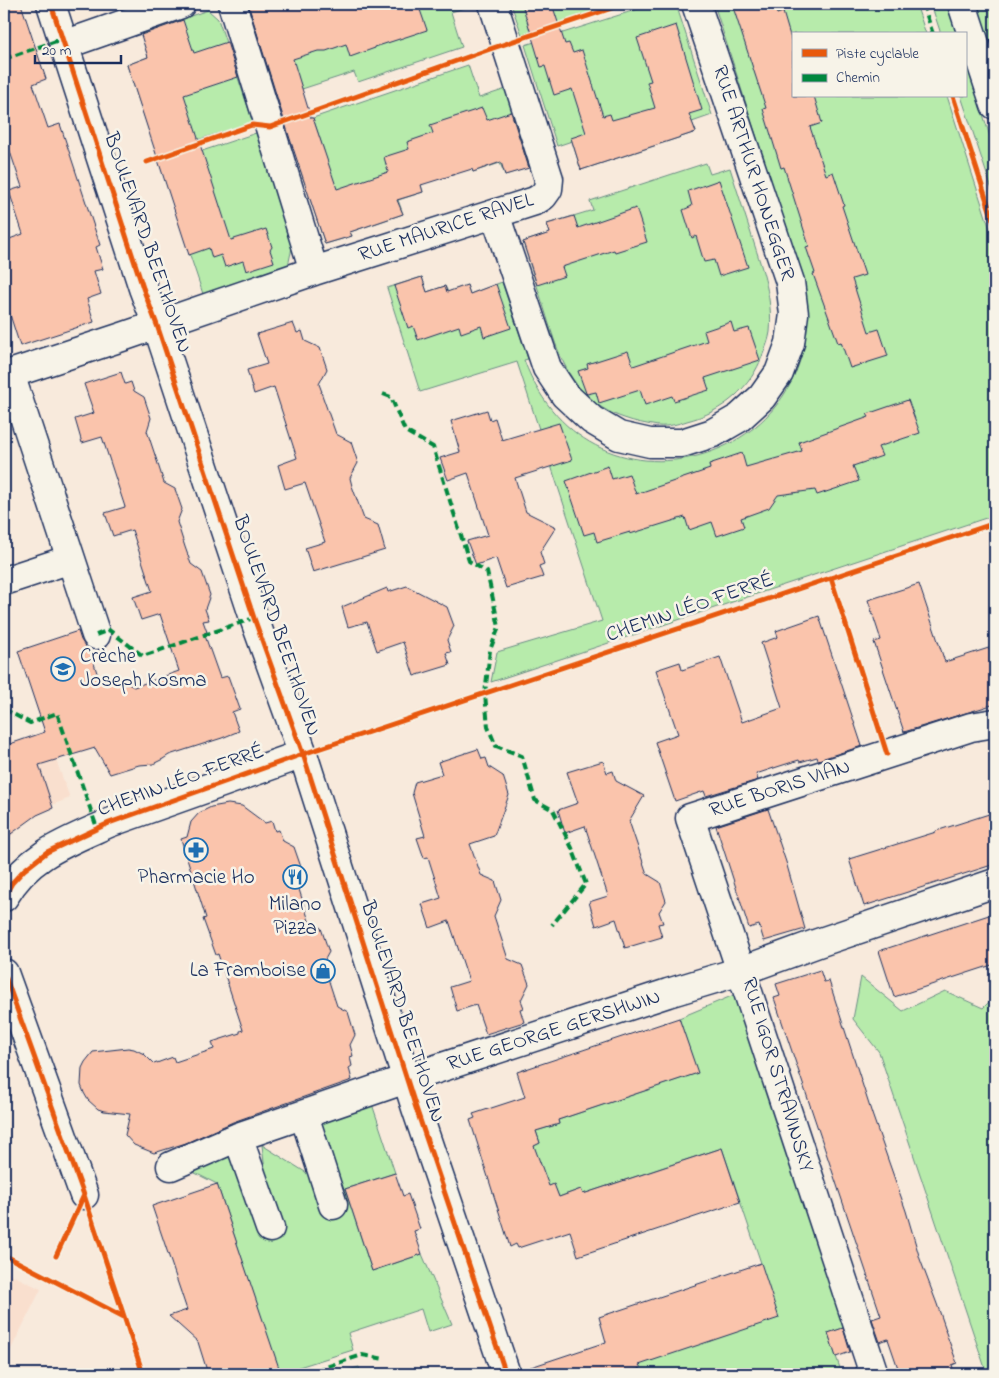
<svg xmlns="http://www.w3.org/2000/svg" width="999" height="1378" font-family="'Indie Flower',sans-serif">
<rect width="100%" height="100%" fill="#f8eadc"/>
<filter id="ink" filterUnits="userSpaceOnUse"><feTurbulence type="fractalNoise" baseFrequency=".02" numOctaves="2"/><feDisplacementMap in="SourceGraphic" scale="10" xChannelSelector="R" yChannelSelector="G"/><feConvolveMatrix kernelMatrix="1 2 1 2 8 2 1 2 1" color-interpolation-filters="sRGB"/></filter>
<g filter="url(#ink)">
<path fill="#f9dfce" d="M4 725 8 728 14 743 51 730 61 758 56 760 70 798 52 805 53 808 37 815 18 829 4 843Z
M4 1271 41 1289 4 1363Z"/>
<path fill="#b7ebab" stroke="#698d84" d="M245 4H274L276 9 292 4H332L334 10 353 4H477L451 12 462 47 358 82 354 72 302 89 297 75 271 83Z
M511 4H618L522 35Z
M654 4H676L712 115 692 122 696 132 581 170 572 141 557 146 525 45Z
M714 4H916L926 34H793V96H947L995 245V515L491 682 497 652 602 621 517 362 420 392 387 288 422 277 427 292 445 286 448 292 467 285 470 294 502 282 528 359 524 360C590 539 846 460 801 275Z
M931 4H947L957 34H941Z
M974 4H995V68Z
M208 10 218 19 253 122 185 144 149 131 127 65 148 57 141 33Z
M965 58 995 152V199L961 96H965Z
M468 65 479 98 506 89 533 166 505 175 500 163 473 172 470 160 421 185 423 192 398 200 403 214 350 232 352 236 325 244 297 160 324 151 313 118Z
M256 133 293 243 288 266 203 294 160 165Z
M706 163 710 174 730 168C738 192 745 216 753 240 763 272 773 298 770 332 769 339 766 347 763 354 751 388 723 412 687 421 678 424 667 427 658 426 646 424 635 422 624 418 609 413 594 404 583 392 562 369 554 340 545 311 538 288 530 265 523 242L550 233 547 224 593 210 590 201Z
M861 977 903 1011 945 991 983 1008 995 996V1374H987L879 1052 853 1019Z
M734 995 815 1220 864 1374H859L844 1328 828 1333 842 1374H623L641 1368 639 1365 761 1263 722 1148 583 1194 581 1189 559 1197 554 1185 547 1187 534 1146 540 1143 536 1131 559 1124 558 1120 697 1073 679 1018Z
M371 1101 395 1173 345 1189 372 1271 422 1254 452 1324 428 1332 421 1309 348 1333 353 1350 280 1373 217 1184 193 1172 213 1133 268 1197 262 1145 310 1175 327 1213 322 1124 332 1111Z
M359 1367 361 1374H335Z"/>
<path fill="#fac4ac" stroke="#1b2f5e" d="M4 4H21L46 79 33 84 48 128 60 124 100 245 96 247 103 269 94 271 101 294 87 299 94 322 20 346 4 296V241L23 234 9 191 22 187 4 134Z
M248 4H418L427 30 375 47V48L350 57 346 44 326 51H318L293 59 311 118H313L337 189 388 172 384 157 409 149 407 142 433 133 430 125 482 108 487 120 511 112 529 168 505 175 501 162 473 172 472 169 421 185 423 192 397 200 403 214 350 232 352 236 325 244 290 139Z
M522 4H552L565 44 569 43 573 53 582 50 603 116 610 114 612 120 655 108 647 82 651 81 637 38 676 25 702 110 689 114 696 132 581 170 571 138 586 133 572 89 554 95 545 66 541 67Z
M732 4H774L777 14 783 12 793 46V96H814L822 123 810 127 826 175 833 172 844 205 842 206 865 275 852 279 869 332 879 329 888 356 850 368 841 342 838 343 813 274 815 273 806 247 809 246 784 167 781 168 763 109 766 108Z
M183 20 194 53 227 42 238 77 184 95 231 240 266 229 272 247 270 250 274 262 246 271 243 261 225 267 221 255 212 258 209 248 189 255 127 65 148 57 141 35Z
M719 180 748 267 719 276 714 260 704 262 696 236 692 238 683 210 692 206 688 191Z
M636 208 647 242 615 252 614 250 562 267 565 276 537 285 523 242 550 233 547 224 574 216 578 228Z
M422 277 427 292 445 286 447 292 467 285 470 294 496 284 511 328 484 337 481 326 461 333 459 326 418 340 413 326 408 328 394 286Z
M731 322 734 332 749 328 760 360 705 378 709 390 674 401 672 396 645 405 640 390 599 403 596 392 587 394 586 393 578 371 588 368 587 364 628 351 633 366 707 341 704 331Z
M293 323 297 333 302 331 305 341 320 348 327 369 319 384 322 392H321L336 434 351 442 358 463 350 478 352 486 364 519 378 525 385 550 313 572 305 548 325 542 305 483 285 489 278 465 297 458 274 387 254 394 247 370 267 364 257 334Z
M121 372 125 384 131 382 134 391 144 397 151 418 147 431 157 461 164 483 175 489 182 509 177 522 185 547 191 564 202 572 210 595 205 609 209 620 203 621 207 632 204 633 220 678 228 676 240 709 232 712 239 731 222 738 169 755 163 759 153 764 139 765 110 774 95 748 39 765 53 808 37 815 4 839V746L45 732 18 651 78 631 81 640 85 646 89 648 99 679 111 675 134 687 179 671 160 614 141 620 133 597 152 591 132 530 113 536 105 513 125 507 102 437 82 443 75 419 94 413 84 384Z
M908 400 920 433 878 447 882 456 853 466 859 481 817 495 815 490 778 495 769 508 741 518 744 527 717 536 712 522 689 530 685 517 630 534V532L597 542 594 532 584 535 566 481 608 466 612 479 629 474 636 494 710 469 709 464 742 453 746 467 802 451 799 442 869 417 867 414Z
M487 410 490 420 495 418 502 440 559 423 572 460 515 478 526 512 556 527 540 552 544 564 539 566 543 577 506 588 496 558 476 565 467 541 488 535 468 473 448 480 440 458 460 452 451 421Z
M919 584 945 662 995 646V704L904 732 874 642 881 640 868 600Z
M407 586 447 607 454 626 447 640 451 652 446 653 450 665 414 676 403 642 377 651 367 622 348 627 342 607 387 588 388 592Z
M819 616 862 746 818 760 817 757 800 762 799 760 777 767 756 774 758 780 706 796 704 791 675 801 655 742 678 734 656 670 680 662 682 670 720 657 742 722 782 708 761 643 778 637 776 631Z
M478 749 482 759 486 758 489 767 503 776 509 795 494 836 470 844 481 875 495 881 501 900 494 916 508 959 522 965 529 984 521 1000 524 1008 520 1009 524 1022 486 1034 476 1005 457 1011 450 987 469 981 449 921 430 928 422 904 441 898 428 857 424 858 417 838 425 836 412 793 415 782 442 774 438 762Z
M603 761 607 773 613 771 616 781 644 796 629 821 647 874 660 882 666 901 659 912 663 923 658 924 662 937 625 948 616 919 596 926 589 902 608 896 585 826 565 833 558 810 578 803 567 772Z
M228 804 242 806 265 823 272 821 275 831 279 830 283 841 294 847 302 870 297 883 309 921 321 928 329 952 323 963 337 1006 348 1012 355 1035 350 1045 353 1056 350 1057 352 1066 349 1068 352 1080 233 1122 186 1143 154 1153 134 1145 125 1135 130 1114 104 1111 98 1109 88 1100 84 1093 81 1085 82 1068 85 1062 93 1052 128 1048 134 1049 144 1054 154 1064 173 1057 175 1062 214 1049 212 1042 240 1033V1031L243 1030 218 954 216 955 203 919 206 918 181 839 187 837 191 822 199 813 211 807Z
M768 809 786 862 805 929 764 941 759 925 749 928 716 826Z
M989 814 995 834V864L864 906 849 859 936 832V831Z
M995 913V964L894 997 879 951Z
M820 970 824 982 829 981 872 1114 906 1211 920 1259 937 1304 946 1330H945L957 1363 952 1365 955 1374H900L888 1339 880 1342 872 1319 881 1316 774 998 780 996 776 984Z
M679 1018 698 1073 558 1120 559 1124 536 1131 540 1143 534 1146 549 1186 554 1184 559 1197 581 1189 583 1194 722 1148 740 1202 578 1256 570 1231 518 1248 516 1244 510 1247 470 1120 475 1118 473 1114 525 1097 517 1072Z
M395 1173 403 1196 408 1194 420 1229 414 1231 422 1254 372 1271 345 1189Z
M217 1184 281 1374H208L198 1342 169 1316 187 1310 152 1206Z
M761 1263 779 1318 639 1365 641 1368 623 1374H522V1370L606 1342 599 1317Z
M843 1328 850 1352 836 1357 828 1333Z"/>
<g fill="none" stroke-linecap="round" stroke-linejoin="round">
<g stroke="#1b2f5e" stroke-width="31">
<path id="minor" d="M51 4 143 288 157 325 254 618 303 754 416 1108 506 1374
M232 4 314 271
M64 45 181 4
M495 214 547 368 565 395 592 420 619 436 650 443H682L713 433 739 418 762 397 779 373 790 343 794 314 790 282 696 4
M4 581 71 559
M96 635 10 374 125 336 314 271 535 201 543 196 548 189 549 179 493 4
M4 897C28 855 67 842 109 823L303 754
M4 973 84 1195
M304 1115 333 1205
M238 1137 270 1228
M171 1166 238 1137 406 1079 668 993 741 971 690 818 971 727 995 723
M874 1374 741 971 818 943 995 883"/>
</g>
<g stroke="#1b2f5e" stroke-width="31">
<path id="major" d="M962 4 995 105"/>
</g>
<use href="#minor" stroke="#f7f3e8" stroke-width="28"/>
<use href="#major" stroke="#f7f3e8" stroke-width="28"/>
<path stroke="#00873e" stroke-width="4" stroke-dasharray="8 4" stroke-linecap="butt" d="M923 4 933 34
M4 59 62 39
M383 394 391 397 405 431 433 447 469 561 487 572 499 627 490 650 485 694 488 727 496 746 522 756 535 800 553 810 572 848 586 884 552 925
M96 635 109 630 143 656 254 618
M4 709 30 723 57 713 97 828
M305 1374 362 1355 385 1359"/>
<g stroke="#f7f3e8" stroke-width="8">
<path id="cycleway" d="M51 4 143 288 157 325 254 618 303 754 416 1108 506 1374
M953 96 995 226
M147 162 252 125 270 127 493 48 624 4
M831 578 887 754
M4 897 12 883 24 870 47 852 109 823 303 754 995 523
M4 973 84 1195 143 1374
M4 1255 124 1317
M56 1256 84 1195"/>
</g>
<use href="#cycleway" stroke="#e8590c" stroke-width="5"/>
</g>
</g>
<defs>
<g id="school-ring" transform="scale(1.25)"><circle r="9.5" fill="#f7f3e8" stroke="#1f6fb2" stroke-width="1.5"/><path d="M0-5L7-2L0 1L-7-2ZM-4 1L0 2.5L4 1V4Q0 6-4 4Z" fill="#1f6fb2"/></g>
<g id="pharmacy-ring" transform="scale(1.25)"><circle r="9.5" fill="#f7f3e8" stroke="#1f6fb2" stroke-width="1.5"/><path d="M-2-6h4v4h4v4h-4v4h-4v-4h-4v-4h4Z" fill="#1f6fb2"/></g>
<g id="restaurant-ring" transform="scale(1.25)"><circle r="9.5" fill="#f7f3e8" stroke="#1f6fb2" stroke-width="1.5"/><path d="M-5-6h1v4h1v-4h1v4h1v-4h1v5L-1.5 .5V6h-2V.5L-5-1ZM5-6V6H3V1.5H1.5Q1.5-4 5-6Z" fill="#1f6fb2"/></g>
<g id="shop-ring" transform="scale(1.25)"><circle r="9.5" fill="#f7f3e8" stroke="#1f6fb2" stroke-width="1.5"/><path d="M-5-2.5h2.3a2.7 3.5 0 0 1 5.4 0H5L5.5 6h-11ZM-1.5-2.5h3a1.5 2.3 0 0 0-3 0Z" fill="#1f6fb2"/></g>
</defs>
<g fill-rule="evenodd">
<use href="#school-ring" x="63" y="669"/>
<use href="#pharmacy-ring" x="196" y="850"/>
<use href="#restaurant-ring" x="295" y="877"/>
<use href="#shop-ring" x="323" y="971"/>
</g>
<g text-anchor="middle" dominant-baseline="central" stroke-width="5" stroke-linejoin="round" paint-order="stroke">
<g font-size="21" fill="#1b2f5e" stroke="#f7f3e8">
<text transform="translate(753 173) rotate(72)">RUE ARTHUR HONEGGER</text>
<text transform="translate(446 228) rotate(-18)">RUE MAURICE RAVEL</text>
<text transform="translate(147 243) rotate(71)">BOULEVARD BEETHOVEN</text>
<text transform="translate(690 608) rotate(-19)">CHEMIN LÉO FERRÉ</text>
<text transform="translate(276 626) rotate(71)">BOULEVARD BEETHOVEN</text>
<text transform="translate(181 781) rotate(-20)">CHEMIN LÉO FERRÉ</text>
<text transform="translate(780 789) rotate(-18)">RUE BORIS VIAN</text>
<text transform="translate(402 1012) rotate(72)">BOULEVARD BEETHOVEN</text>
<text transform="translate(554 1031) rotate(-18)">RUE GEORGE GERSHWIN</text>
<text transform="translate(777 1075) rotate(73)">RUE IGOR STRAVINSKY</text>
</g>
<g font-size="21" fill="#1b2f5e" stroke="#f7f3e8">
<text x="80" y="657" text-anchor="start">Crèche<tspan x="80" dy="24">Joseph Kosma</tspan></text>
<text x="196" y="878">Pharmacie Ho</text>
<text x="295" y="905">Milano<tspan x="295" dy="24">Pizza</tspan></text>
<text x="306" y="971" text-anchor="end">La Framboise</text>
</g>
</g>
<rect width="999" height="1378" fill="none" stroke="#f7f3e8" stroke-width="20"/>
<rect x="10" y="10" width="979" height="1358" fill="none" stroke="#1b2f5e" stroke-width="2" filter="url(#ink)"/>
<rect x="792" y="32" width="175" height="65" fill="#f7f3e8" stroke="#9fa5b1"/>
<rect x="802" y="49" width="25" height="8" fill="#e8590c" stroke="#9fa5b1"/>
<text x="836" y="58" font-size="15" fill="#1b2f5e">Piste cyclable</text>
<rect x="802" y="74" width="25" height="8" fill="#00873e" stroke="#9fa5b1"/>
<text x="836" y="82" font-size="15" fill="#1b2f5e">Chemin</text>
<path d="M35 55v8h86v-8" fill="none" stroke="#1b2f5e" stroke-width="2.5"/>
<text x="42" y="55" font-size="15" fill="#1b2f5e" stroke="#f7f3e8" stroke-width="4" paint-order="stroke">20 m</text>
</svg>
